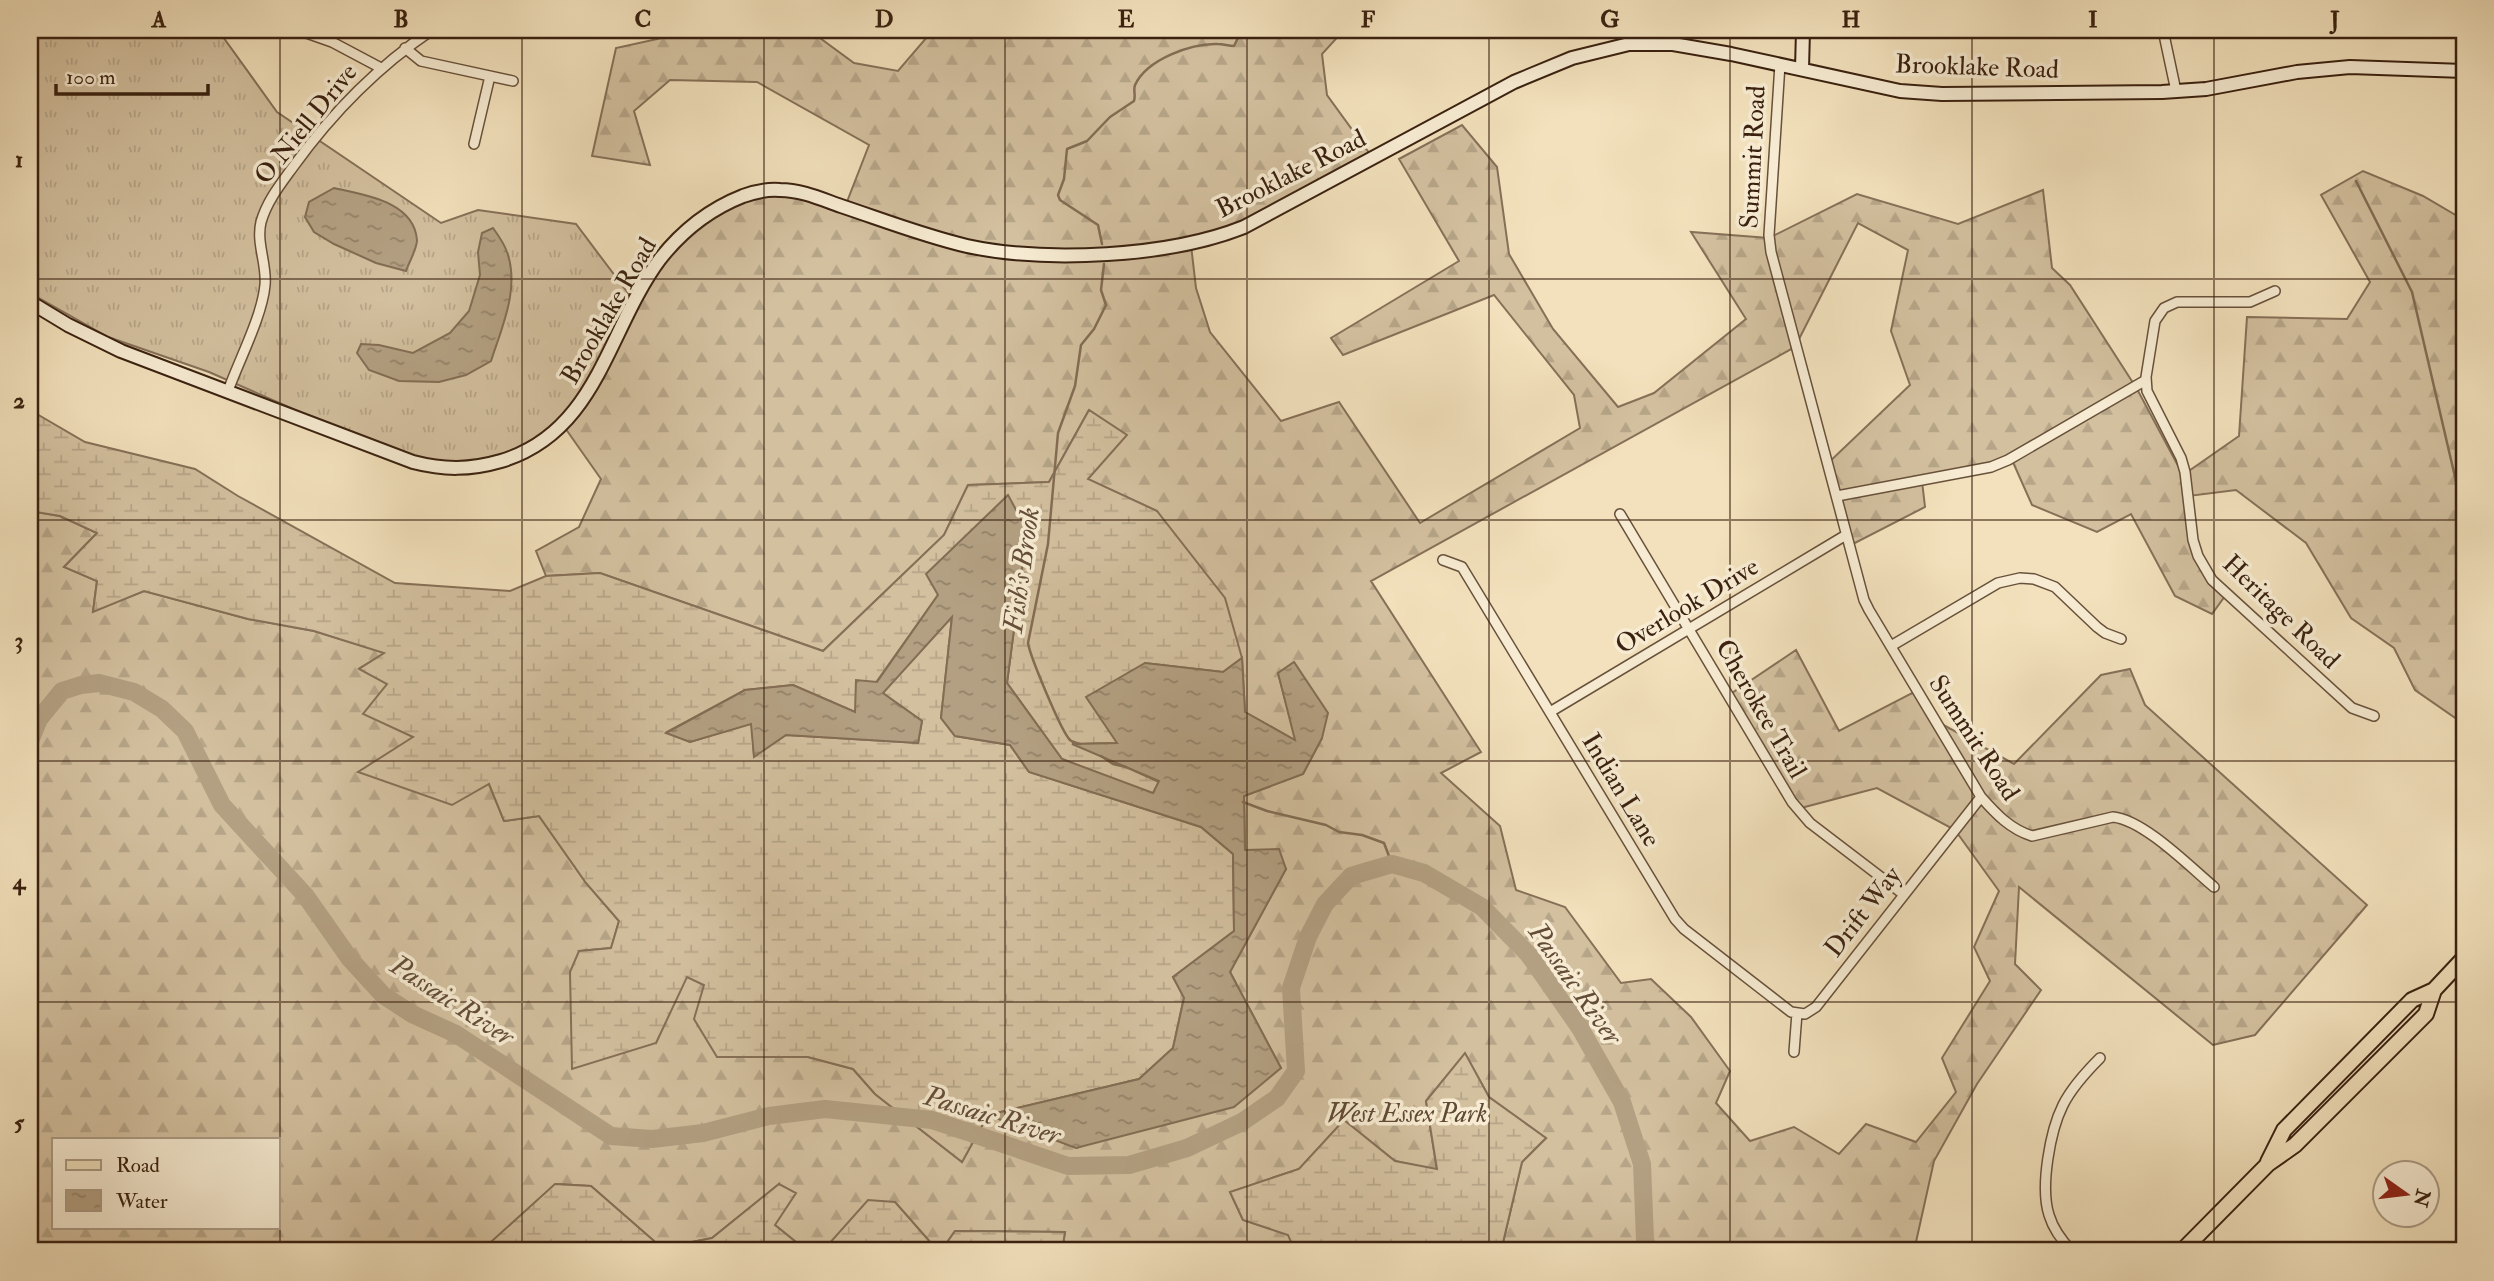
<svg xmlns="http://www.w3.org/2000/svg" width="2494" height="1281" font-family="'IM FELL Double Pica',serif">
<defs>
<pattern id="grass-tufts" width="24" height="20" patternUnits="userSpaceOnUse" patternTransform="scale(1.75)"><rect width="24" height="20" fill="#d3c09f"/><path d="M3 7l-1-3M5 7V3M7 7l1-3M15 17l-1-3M17 17v-4M19 17l1-3" fill="none" stroke="#b6a588"/></pattern>
<pattern id="forest-firs" width="22" height="20" patternUnits="userSpaceOnUse" patternTransform="scale(1.75)"><rect width="22" height="20" fill="#d3c09f"/><path d="M5 1l3.5 6h-7zM16 11l3.5 6h-7z" fill="#b6a588"/></pattern>
<pattern id="wetland-marsh" width="20" height="14" patternUnits="userSpaceOnUse" patternTransform="scale(1.75)"><rect width="20" height="14" fill="#d3c09f"/><path d="M1 5h8M5 5V1M11 12h8M15 12V8" fill="none" stroke="#b6a588"/></pattern>
<pattern id="water-ripples" width="26" height="14" patternUnits="userSpaceOnUse" patternTransform="scale(1.75)"><rect width="26" height="14" fill="#b3a082"/><path d="M2 4q2-2 4 0t4 0M15 11q2-2 4 0t4 0" fill="none" stroke="#938269"/></pattern>
</defs>
<rect width="100%" height="100%" fill="#f2e1bc"/>
<filter id="stains"><feTurbulence type="fractalNoise" baseFrequency=".00286" numOctaves="4"/><feColorMatrix values="0 0 0 0 .2 0 0 0 0 .09 0 0 0 0 .02 0 0 0 .5 -.17"/></filter>
<radialGradient id="worn" r=".72"><stop offset=".6" stop-color="#630" stop-opacity="0"/><stop offset="1" stop-color="#630" stop-opacity=".3"/></radialGradient>
<path fill="url(#grass-tufts)" stroke="#867058" stroke-width="2" d="M30 30H218L277 112 441 223 478 210 576 224 634 301 563 425 490 466 421 465 209 372 108 337 30 293Z"/>
<path fill="url(#forest-firs)" stroke="#867058" stroke-width="2" fill-rule="evenodd" d="M698 30H809L854 63 898 71 933 30H1344L1322 54 1327 95 1372 157 1245 227 1191 245 1196 288 1210 332 1281 421 1339 402 1420 523 1580 428 1574 395 1494 295 1343 355 1331 338 1459 261 1399 159 1462 125 1497 167 1509 254 1553 329 1618 407 1654 393 1746 319 1691 232 1769 238 1857 194 1958 224 2043 190 2052 268 2070 285 2137 389 2183 475 2239 436 2247 317 2347 319 2370 282 2321 195 2363 171 2423 196 2464 220V724L2415 690 2394 648 2351 618 2306 543 2236 490 2188 496 2199 560 2225 596 2212 614 2175 596 2131 514 2097 532 2032 505 2012 460 1922 481 1925 507 1849 546 1826 465 1910 385 1891 331 1908 250 1858 223 1795 347 1371 581 1481 752 1441 773 1500 826 1516 890 1565 907 1621 983 1651 979 1691 1017 1730 1071 1716 1103 1750 1141 1794 1127 1839 1154 1866 1124 1916 1142 1956 1092 1942 1058 1990 981 1974 947 1999 891 1955 830 1877 788 1797 809 1729 695 1796 650 1839 731 1914 692 1929 717 2014 764 2101 675 2130 669 2145 705 2367 905 2255 1035 2213 1045 2019 887 2015 964 2041 990 1977 1084 1934 1161 1914 1251H1504L1502 1247 1522 1162 1546 1138 1489 1097 1465 1054 1426 1101 1437 1170 1395 1161 1344 1120 1299 1169 1230 1192 1243 1220 1289 1235 1295 1251H1062L1065 1232 955 1231 941 1251H938L895 1202 828 1245 796 1242 775 1225 779 1184 712 1238 662 1248 591 1186 556 1184 481 1251H30V554L33 555 30 547V511L60 516 97 533 64 567 97 581 93 611 144 591 248 619 314 631 385 653 360 668 388 684 414 737 359 772 489 784 504 821 539 816 586 883 619 921 611 948 579 951 656 1043 686 976 704 985 717 1057H808L853 1069 875 1094 962 1162 988 1115 1077 1148 1281 1068 1230 972 1286 869 1245 850 1244 796 1303 774 1322 738 1278 673 1296 741 1245 712 1242 658 1157 511 1087 479 1089 410 1049 482 968 485 944 535 823 651 600 573 546 576 536 551 579 527 601 479 563 425 634 301 682 234 739 199 776 191 843 212 869 145 757 82 670 80 634 111 650 165 592 156 616 48ZM54 1139H278V1227H54Z"/>
<path fill="url(#wetland-marsh)" stroke="#867058" stroke-width="2" d="M30 410 85 442 195 469 238 496 395 583 510 591 546 576 600 573 823 651 944 535 968 485 1049 482 1089 410 1127 435 1088 479 1157 511 1225 598 1242 658 1223 672 1145 663 1117 743 1075 744 1159 782 1153 794 1062 759 1007 683 1027 530 938 595 855 712 793 685 745 690 667 732 690 742 752 723 754 756 786 735 918 743 922 721 882 693 952 616 941 718 955 736 1010 745 1029 772 1201 827 1233 854 1234 931 1173 977 1184 997 1173 1048 1139 1079 988 1115 962 1162 875 1094 853 1069 808 1057H717L694 1019 704 985 687 977 656 1043 572 1069 570 972 579 951 611 948 619 921 586 883 539 816 504 821 489 784 452 805 358 772 413 737 363 714 387 684 359 669 384 653 314 631 248 619 144 591 93 612 97 581 64 567 97 533 60 516 30 511Z
M1465 1053 1489 1097 1546 1138 1522 1162 1502 1247 1504 1251H1295L1288 1235 1243 1220 1230 1192 1299 1169 1344 1120 1395 1161 1437 1169 1426 1101Z
M555 1184 591 1186 662 1248 712 1238 779 1184 796 1193 775 1225 796 1242 828 1245 868 1200 895 1202 938 1251H481Z
M955 1231 1065 1232 1062 1251H941Z"/>
<path fill="url(#water-ripples)" stroke="#836d54" stroke-width="2" d="M334 188C364 195 414 201 417 240 417 249 409 262 406 271L376 263 334 244 314 232 305 217 309 202Z
M493 228C498 235 504 243 507 252 520 288 502 327 491 361L466 375 439 382 399 381 369 370 357 353 361 344 379 345 413 353 450 333 469 311 480 275 478 252 482 233Z
M1008 495 1027 530 1007 683 1062 759 1153 793 1159 781 1072 744 1117 743 1086 697 1145 663 1223 672 1242 658 1245 712 1295 740 1278 673 1294 662 1328 713 1322 738 1303 774 1244 796 1245 850 1279 849 1286 869 1230 972 1281 1068 1234 1107 1076 1148 988 1115 1139 1079 1173 1048 1184 998 1173 977 1234 931 1233 854 1201 827 1029 772 1010 745 955 736 941 718 952 617 883 693 922 721 918 743 786 735 754 757 751 724 690 742 666 733 745 690 793 685 855 712 856 680 877 682 938 595 926 574Z"/>
<g fill="none" stroke-linecap="round" stroke-linejoin="round">
<path stroke="#836d54" stroke-width="2.5" d="M2356 181 2412 292 2462 507 2464 510
M1102 244 1098 225 1060 200 1058 195 1064 179 1067 149 1087 141 1110 117 1134 101C1136 94 1133 91 1135 85 1147 59 1192 43 1218 44 1223 44 1229 46 1234 46L1242 30
M1080 744C1076 743 1072 742 1070 740 1061 731 1030 656 1028 643L1048 544 1058 433 1075 386 1081 345 1094 329 1106 305 1101 290 1104 264
M1101 756 1113 764 1126 767
M1243 802 1267 811 1326 825 1339 832 1362 835 1384 843 1392 864"/>
<path stroke="#b3a082" stroke-width="18" d="M30 741 39 719 62 691 81 685 99 683 134 692 162 709 185 731 222 805 305 895 350 959 383 995 412 1014 456 1034 611 1136 652 1139 703 1133 769 1116 825 1109 932 1120 1068 1166 1129 1165 1187 1148 1242 1122 1277 1098 1296 1071 1291 988 1308 937 1325 904 1351 876 1392 864 1424 873 1482 907 1529 955 1580 1028 1622 1102 1642 1164 1645 1240 1649 1251"/>
<g stroke="#68513b" stroke-width="12">
<path id="street" d="M298 30 332 42 381 68
M2163 30 2176 91
M405 48 421 61 513 81
M1780 64 1769 235 1771 252 1864 600 1869 610 1981 797C1996 814 2010 829 2032 836L2113 817C2144 820 2190 867 2214 887
M474 144 490 76
M2275 291 2250 302H2177L2164 308 2155 321 2146 377 2147 391 2181 458 2185 472 2193 540 2198 556 2212 580 2352 708 2374 716
M228 391C239 360 262 317 265 285 267 264 256 243 261 222 267 201 280 185 293 167 332 113 377 67 432 30
M1837 496 1991 467 2008 460 2146 380
M1620 514 1792 802 1810 823 1903 894
M1443 560 1462 567 1675 919 1684 929 1791 1012 1805 1014 1816 1007 1981 797
M1891 646 1998 583 2020 578 2034 579 2055 587 2097 627 2105 633 2121 639
M1550 712 1846 535
M1794 1052 1797 1013
M2072 1251C2062 1241 2053 1228 2049 1215 2040 1187 2050 1131 2063 1105 2072 1087 2086 1072 2100 1058"/>
</g>
<g stroke="#3a2110" stroke-width="16">
<path id="secondary" d="M1802 69 1803 30
M30 302 68 325 121 351 413 462C444 470 470 470 501 461 598 432 607 330 660 259 682 231 710 209 743 196 754 192 768 189 780 190 801 190 821 199 841 206 883 220 924 236 967 246 1046 263 1169 257 1244 227L1514 82 1572 58 1629 44H1673L1731 54 1900 91 1942 94 2162 92 2206 89 2297 72 2350 67 2464 71"/>
</g>
<g stroke="#3a2110" stroke-width="18">
<path id="primary" d="M2268 1162 2284 1130 2412 1000 2434 990 2464 958
M2182 1251 2268 1164 2295 1145 2426 1014 2434 990"/>
</g>
<use href="#street" stroke="#f7ecd3" stroke-width="9"/>
<use href="#secondary" stroke="#f7ecd3" stroke-width="12"/>
<use href="#primary" stroke="#f2e1bc" stroke-width="14"/>
</g>
<path fill="none" stroke="#3a2110" stroke-width="2" stroke-opacity="0.55" d="M280 30V1251M522 30V1251M764 30V1251M1005 30V1251M1247 30V1251M1489 30V1251M1730 30V1251M1972 30V1251M2214 30V1251M30 279H2464M30 520H2464M30 761H2464M30 1002H2464"/>
<g text-anchor="middle" dominant-baseline="central" stroke-width="7" stroke-linejoin="round" paint-order="stroke">
<g font-size="26" fill="#3a2110" stroke="#f7ecd3">
<text transform="translate(1977 67) rotate(2)">Brooklake Road</text>
<text transform="translate(306 124) rotate(-51)">O Niell Drive</text>
<text transform="translate(1753 157) rotate(-87)">Summit Road</text>
<text transform="translate(1291 174) rotate(-27)">Brooklake Road</text>
<text transform="translate(609 311) rotate(-60)">Brooklake Road</text>
<text transform="translate(1687 606) rotate(-31)">Overlook Drive</text>
<text transform="translate(2281 612) rotate(44)">Heritage Road</text>
<text transform="translate(1761 709) rotate(60)">Cherokee Trail</text>
<text transform="translate(1974 738) rotate(57)">Summit Road</text>
<text transform="translate(1621 790) rotate(59)">Indian Lane</text>
<text transform="translate(1863 912) rotate(-52)">Drift Way</text>
</g>
<g font-size="26" font-style="italic" fill="#604934" stroke="#f7ecd3">
<text x="1407" y="1114">West Essex Park</text>
</g>
<g font-size="28" font-style="italic" fill="#644d38" stroke="#f7ecd3">
<text transform="translate(1022 570) rotate(-82)">Fish's Brook</text>
<text transform="translate(1575 984) rotate(55)">Passaic River</text>
<text transform="translate(452 1001) rotate(33)">Passaic River</text>
<text transform="translate(992 1116) rotate(17)">Passaic River</text>
</g>
</g>
<rect width="2494" height="1281" fill="none" stroke="#f2e1bc" stroke-width="77"/>
<rect x="52" y="1138" width="228" height="91" fill="#f7ecd3" stroke="#ab9b85" stroke-width="2"/>
<rect x="66" y="1160" width="35" height="10" fill="#f2e1bc" stroke="#ab9b85" stroke-width="2"/>
<text x="116" y="1172" font-size="21" fill="#3a2110">Road</text>
<rect x="66" y="1190" width="35" height="21" fill="url(#water-ripples)" stroke="#ab9b85" stroke-width="2"/>
<text x="116" y="1208" font-size="21" fill="#3a2110">Water</text>
<g transform="translate(2406 1194) rotate(104)"><circle r="33" fill="#f7ecd3" stroke="#ab9b85" stroke-width="2"/>
<path d="M0-5L12 26L0 18L-12 26Z" fill="#8f2418"/>
<text y="-10" font-size="19" font-weight="bold" text-anchor="middle" fill="#3a2110">N</text>
</g>
<path d="M56 84v10h152v-10" fill="none" stroke="#3a2110" stroke-width="3.5"/>
<text x="66" y="84" font-size="21" fill="#3a2110" stroke="#f7ecd3" stroke-width="5" paint-order="stroke">100 m</text>
<rect x="38" y="38" width="2418" height="1204" fill="none" stroke="#3a2110" stroke-width="2.5"/>
<g font-size="23" text-anchor="middle" font-weight="bold" fill="#3a2110">
<text x="159" y="27">A</text>
<text x="401" y="27">B</text>
<text x="643" y="27">C</text>
<text x="884" y="27">D</text>
<text x="1126" y="27">E</text>
<text x="1368" y="27">F</text>
<text x="1610" y="27">G</text>
<text x="1851" y="27">H</text>
<text x="2093" y="27">I</text>
<text x="2335" y="27">J</text>
<text x="19" y="167">1</text>
<text x="19" y="408">2</text>
<text x="19" y="648">3</text>
<text x="19" y="889">4</text>
<text x="19" y="1130">5</text>
</g>
<rect width="100%" height="100%" filter="url(#stains)"/>
<rect width="100%" height="100%" fill="url(#worn)"/>
</svg>
